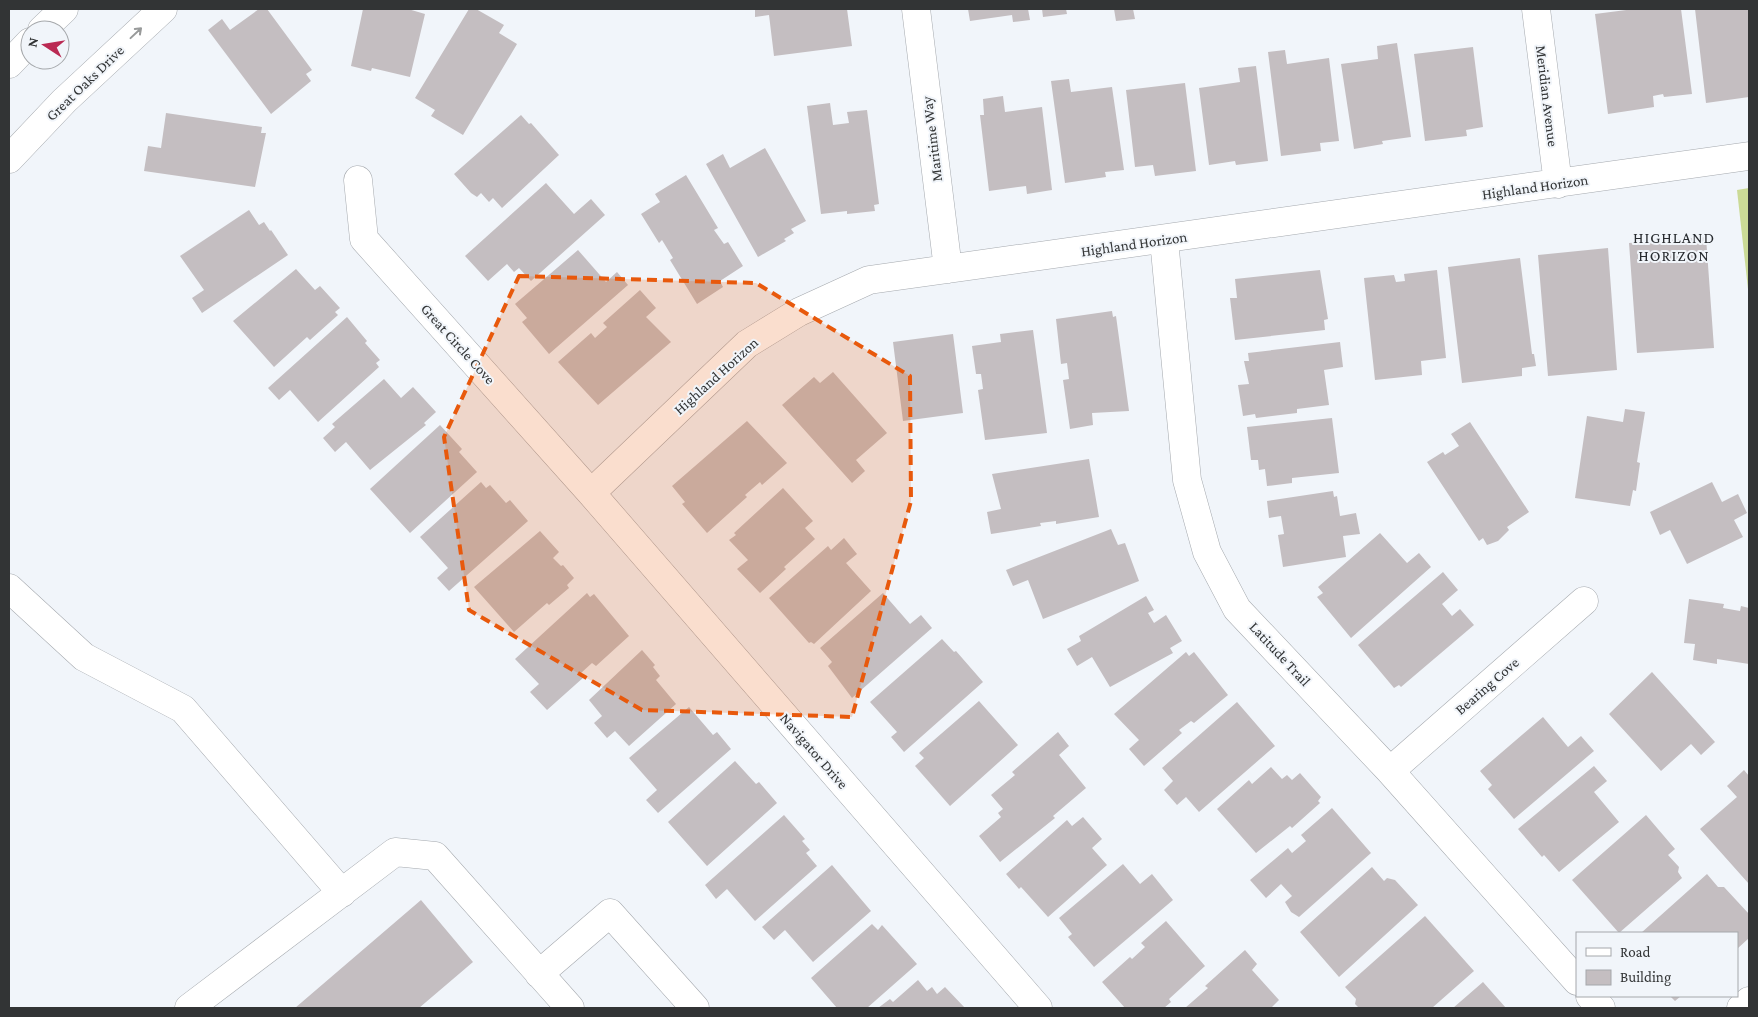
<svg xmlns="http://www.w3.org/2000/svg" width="1758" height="1017" font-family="'Crimson Pro',serif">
<rect width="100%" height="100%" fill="#f1f5fa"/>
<path fill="#cbda96" d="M1749 188V298L1737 190Z"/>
<path fill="#c4bec1" d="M259 9H267L312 70 306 74 311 81 271 114 208 30 222 19 230 30Z
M363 9H408L425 14 410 77 372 68 371 71 351 66Z
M469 9H476L504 25 499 33 517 44 463 135 431 116 435 110 415 98Z
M755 9H847L852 46 774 56 769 15 755 17Z
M968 9H1028L1030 20 1013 22 1012 15 970 21Z
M1042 9H1066L1067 14 1043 17Z
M1114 9H1133L1135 19 1116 21Z
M1634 9H1681L1692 94 1664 97 1663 94 1653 96 1654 107 1608 114 1595 14Z
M1695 9H1749V97L1706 103Z
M1397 43 1411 137 1382 141 1383 144 1354 149 1341 64 1378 59 1377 46Z
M1473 47 1483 127 1466 130 1467 136 1425 141 1414 54Z
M1285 50 1287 64 1329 58 1339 141 1320 143 1321 151 1281 156 1268 52Z
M1256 66 1268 161 1236 165 1235 161 1209 165 1199 88 1240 82 1238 68Z
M1069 79 1071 92 1112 87 1124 170 1105 172 1106 177 1065 183 1051 81Z
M1185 83 1196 171 1155 176 1153 165 1135 167 1126 90Z
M1003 96 1005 112 1042 107 1052 190 1027 194 1026 186 989 191 980 115H984L983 99Z
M830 103 833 125 849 123 847 112 867 110 879 204 874 205 875 211 847 214V211L821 214 807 106Z
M166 113 262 127 261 133H266L255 187 144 171 148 146 161 148Z
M521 115 529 124 531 123 559 155 502 208 493 198 489 202 481 193 477 197 471 193 454 174Z
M765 148 806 221 791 229 794 233 784 239 786 241 758 257 706 164 723 154 730 168Z
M686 175 718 228 714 230 724 244 728 242 743 266 720 281 723 287 697 304 670 260 673 258 662 240 659 243 641 214 660 202 655 194Z
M546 183 574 214 591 199 605 215 531 281 519 268 514 272 507 264 488 281 465 256Z
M249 210 259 225 264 222 270 231 271 230 288 255 202 313 192 298 204 290 180 256Z
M1706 237 1714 348 1637 353 1629 243Z
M1608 248 1617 370 1548 376 1538 255Z
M578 250 606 282 617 272 628 285 549 354 522 322 527 318 515 304Z
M1520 258 1532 354H1534L1536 366 1522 368V376L1462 383 1448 267Z
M296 269 315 290 320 286 340 308 335 312 338 315 310 340 307 337 274 367 233 321Z
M1320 270 1328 319 1324 320 1325 330 1235 340 1230 298H1237L1235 279Z
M1437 270 1446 358 1421 361 1422 375 1375 380 1364 278 1394 275 1396 282 1405 281 1404 274Z
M640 290 656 308 646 317 671 342 598 405 558 362 591 333 595 338 607 327 603 323Z
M1112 311 1113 317 1116 316 1129 411 1092 413 1093 425 1070 429 1063 380 1069 379 1067 363 1061 364 1056 319Z
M347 317 367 341 365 343 380 360 376 363 379 367 318 422 290 390 279 400 268 388Z
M1033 330 1047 433 985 440 978 390 983 389 981 374H976L972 346 1001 342 1000 334Z
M953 334 963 413 903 421 893 342Z
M1340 342 1343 367 1324 370 1329 405 1297 409V413L1256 418 1255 414 1243 416 1238 385 1249 384 1244 361H1249L1248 353Z
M833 372 887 433 856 460 865 471 852 483 782 405 814 377 820 383Z
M384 379 401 398 413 387 436 412 424 423 426 425 370 470 346 442 335 452 323 438 335 427 332 424Z
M1625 409 1645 412 1637 462 1640 463 1636 491 1633 490 1630 506 1575 498 1587 416 1623 422Z
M1332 418 1339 473 1292 478V483L1267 486 1265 469 1259 470 1258 460H1251L1247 427Z
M747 421 787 463 762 485 760 482 745 495 747 497 707 533 682 504 685 502 672 486Z
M1470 422 1529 512 1507 527 1509 530 1498 541 1487 545 1483 538 1479 541 1427 462 1443 452 1445 455 1459 446 1451 434Z
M440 425 462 449 459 452 477 472 410 533 370 489Z
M1089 459 1099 517 1056 524V521L1040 523 1041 526 991 534 987 512 1001 509 992 474Z
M481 482 486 488 490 485 506 503 510 500 528 521 449 591 437 578 448 568 420 537Z
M1712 482 1722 502 1738 494 1747 513 1734 520 1743 537 1687 564 1670 530 1660 535 1650 512Z
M783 488 813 521 805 528 815 539 784 567 786 569 760 593 737 569 748 560 729 540 736 535 734 533Z
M1333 491 1334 497 1337 496 1340 516 1356 513 1360 534 1343 536 1346 557 1283 567 1278 535 1284 534 1281 516 1269 518 1267 501Z
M1111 529 1118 545 1125 543 1139 581 1043 619 1028 580 1013 586 1006 570Z
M540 531 559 552 553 558 561 566 563 565 574 578 567 585 569 588 549 605 547 603 514 632 474 587Z
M1380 533 1407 563 1419 553 1431 567 1351 638 1317 597 1323 593 1318 587Z
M844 538 857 554 846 563 871 591 814 644 811 642 809 643 769 598 828 546 831 550Z
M1443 572 1458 590 1442 604 1452 616 1460 609 1474 625 1401 687 1399 685 1394 688 1358 645Z
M587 593 590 597 594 594 629 636 596 666 592 663 581 673 584 677 547 710 530 692 539 684 515 659Z
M883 593 910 624 921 615 932 628 852 698 828 666 832 662 820 648Z
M1146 596 1154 610 1148 613 1154 623 1166 615 1182 641 1170 648 1173 653 1110 687 1092 657 1077 666 1067 649 1081 641 1079 636Z
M1689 599 1724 604 1723 608 1740 611 1741 606 1749 608V664L1717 659V664L1693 660 1695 644 1684 643Z
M942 639 954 652 956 651 983 682 904 752 891 737 897 732 870 702Z
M642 650 655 665 653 667 660 676 656 680 676 704 629 746 615 731 607 738 594 723 602 716 589 700Z
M1186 652 1189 656 1194 652 1228 695 1194 723 1191 721 1179 730 1182 733 1144 766 1129 749 1139 740 1114 714Z
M1652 672 1715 742 1701 755 1691 744 1661 771 1609 714Z
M979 701 1018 745 950 806 915 766 924 758 919 753Z
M1237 702 1275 746 1199 812 1186 797 1177 805 1164 790 1173 781 1162 768Z
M689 707 713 735 717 732 731 749 658 813 646 800 657 790 629 758Z
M1543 717 1568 747 1581 736 1594 751 1514 819 1488 789 1492 785 1480 771Z
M1058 732 1069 746 1059 755 1086 788 1053 816 1055 818 1000 862 979 836 1001 817 998 813 1003 809 991 795 1015 775 1012 772Z
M735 761 756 784 759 782 777 803 707 866 668 822Z
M1594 766 1607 781 1594 792 1619 822 1559 872 1544 855 1542 857 1518 829Z
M1271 767 1282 779 1287 775 1292 780 1300 773 1321 797 1318 801 1320 803 1292 828 1290 826 1256 853 1217 809 1249 780 1252 784Z
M1744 770 1749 776V884L1700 829 1737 797 1727 786Z
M1332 808 1371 853 1299 917 1291 912 1285 902 1292 896 1281 884 1266 898 1250 880 1288 848 1292 853 1306 841 1301 835Z
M784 815 805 839 802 841 810 850 806 853 817 866 755 921 727 889 716 899 705 885Z
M1646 815 1675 849 1668 855 1679 867 1678 872 1682 878 1619 933 1572 880Z
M1083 817 1102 839 1092 848 1107 865 1048 917 1021 887 1019 889 1006 874 1067 820 1072 826Z
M1123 864 1140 884 1152 874 1173 900 1094 967 1068 937 1072 934 1059 918Z
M832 865 871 911 813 962 785 930 774 940 762 927Z
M1372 867 1384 881 1387 878 1395 880 1418 905 1339 977 1300 932Z
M1707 874 1718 887H1724L1749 914V938L1737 949V933H1641Z
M421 900 473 962 419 1008H295Z
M1425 916 1474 971 1432 1008H1359L1355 1004 1356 999 1345 987Z
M1166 921 1205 966 1169 999 1171 1002 1164 1008H1125L1102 982 1130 957 1132 959 1145 947 1141 943Z
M872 924 878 930 882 925 917 964 867 1008H837L811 978Z
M1245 950 1257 964 1252 970 1279 1000 1271 1008H1185L1208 988 1205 986Z
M918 980 927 991 932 987 937 994 945 987 965 1008H878L890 999 893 1002Z
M1483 982 1506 1008H1453Z
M1670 996H1681L1675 1001Z"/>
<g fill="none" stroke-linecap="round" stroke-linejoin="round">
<g stroke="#a5a9ae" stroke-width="29">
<path id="minor" d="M916 9 948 269
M1536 9 1558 184
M42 30 64 9
M9 64 30 42
M9 159 64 101 163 9
M358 180 364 239 591 493 1038 1008
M1164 240 1187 480 1207 552 1237 609 1390 771 1577 981
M591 493 747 344 799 312 869 280 1749 156
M9 588 84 657 183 709 342 893
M1390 771 1584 601
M539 974 610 913 695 1008
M1590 996 1601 1008
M189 1008 395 852 435 856 570 1008
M1741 1008 1749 1001"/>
</g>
<use href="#minor" stroke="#fff" stroke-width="28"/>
</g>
<defs><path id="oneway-shaft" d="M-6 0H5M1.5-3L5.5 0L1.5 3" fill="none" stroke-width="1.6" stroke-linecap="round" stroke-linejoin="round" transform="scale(1.25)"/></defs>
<use stroke="#989a9a" href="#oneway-shaft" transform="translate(136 33) rotate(-43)"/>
<path fill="#e8590c" fill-opacity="0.2" stroke="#e8590c" stroke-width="4" stroke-dasharray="10 6" stroke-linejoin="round" d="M519 276 756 283 910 376 911 501 852 717 642 710 469 610 444 437Z"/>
<g text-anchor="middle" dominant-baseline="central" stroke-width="4" stroke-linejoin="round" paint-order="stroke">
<g font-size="15" fill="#323435" stroke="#f1f5fa">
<text transform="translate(85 83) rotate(-44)">Great Oaks Drive</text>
<text transform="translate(1547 96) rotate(83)">Meridian Avenue</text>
<text transform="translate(932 139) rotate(-97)">Maritime Way</text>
<text transform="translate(1535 187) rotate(-8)">Highland Horizon</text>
<text transform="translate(1134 244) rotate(-8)">Highland Horizon</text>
<text transform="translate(458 344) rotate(48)">Great Circle Cove</text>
<text transform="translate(716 376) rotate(-42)">Highland Horizon</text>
<text transform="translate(1280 654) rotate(47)">Latitude Trail</text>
<text transform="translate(1487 686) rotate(-41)">Bearing Cove</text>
<text transform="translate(814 751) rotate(49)">Navigator Drive</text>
</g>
<g font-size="16" letter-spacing="1" fill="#282b2f" stroke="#f1f5fa">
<text x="1674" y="237">HIGHLAND<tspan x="1674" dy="18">HORIZON</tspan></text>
</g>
</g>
<rect width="1758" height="1017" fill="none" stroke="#323435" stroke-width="20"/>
<rect x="1576" y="932" width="162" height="65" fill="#f1f5fa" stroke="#a5a8ab"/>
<rect x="1586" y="948" width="25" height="8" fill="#ffffff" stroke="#a5a8ab"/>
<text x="1620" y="957" font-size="15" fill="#323435">Road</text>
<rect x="1586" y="970" width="25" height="15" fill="#c4bec1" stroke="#a5a8ab"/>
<text x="1620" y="982" font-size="15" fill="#323435">Building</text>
<g transform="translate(45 45) rotate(282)"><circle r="24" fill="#f1f5fa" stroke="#a5a8ab"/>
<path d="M0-4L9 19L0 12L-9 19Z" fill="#ba2a53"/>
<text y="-8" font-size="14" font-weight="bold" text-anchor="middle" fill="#323435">N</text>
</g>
</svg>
